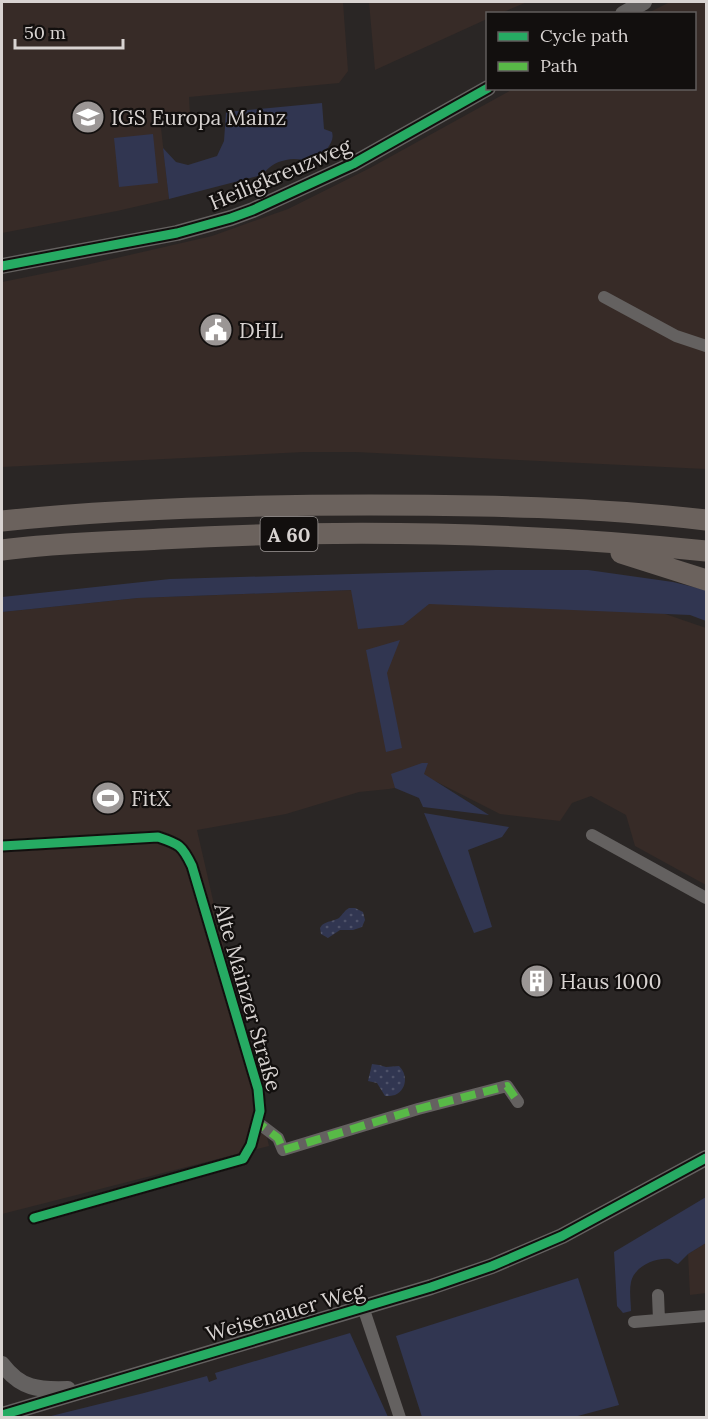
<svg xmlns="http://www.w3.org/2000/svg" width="708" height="1419" font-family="Lora,serif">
<defs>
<pattern id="park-dots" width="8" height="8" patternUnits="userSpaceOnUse" patternTransform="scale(1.5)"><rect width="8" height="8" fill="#313651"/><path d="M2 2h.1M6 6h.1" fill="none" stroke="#4e5269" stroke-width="1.8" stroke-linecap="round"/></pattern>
</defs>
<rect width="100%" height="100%" fill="#2a2625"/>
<path fill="#372b27" d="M2 2H343L348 71 339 83 189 97 190 116 160 119 169 199 117 211 2 233Z
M369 2H527L501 13 488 14 487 19 375 70Z
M670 2H706V469L355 452H304L2 467V282L86 265 212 236 288 209 370 168 513 89 694 88V14L648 13Z
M581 585 706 628V885L635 846 626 815 591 796 572 803 560 821 500 814 435 781 389 789 359 792 286 814 197 830 269 1146 2 1214V612L138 598 352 590Z
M706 1243V1293L690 1295 688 1254Z"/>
<path fill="#313651" d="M322 103 324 129 332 132C334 139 331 143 327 149 314 171 304 155 286 160 275 162 269 167 262 175L169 199 163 148 176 162 188 165 217 156 224 141 226 112Z
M153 134 158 183 119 187 114 138Z
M495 570H588L673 582 706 590V621L690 615 429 604 403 625 358 629 351 590 138 598 2 612V597L170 579Z
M400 640 387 673 402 748 386 752 366 650Z
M422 763H428L424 774 489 815 423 807 419 798 395 788 391 774Z
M424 813 509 827 502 837 468 850 492 927 474 933Z
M706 1197V1243L688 1254 678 1264C677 1264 671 1260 670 1259 655 1257 634 1267 631 1282 629 1291 631 1302 631 1311L623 1313 617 1306 614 1252Z
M578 1278 619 1405 574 1417H422L396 1336Z
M350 1333 388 1417H47L144 1393 207 1376 209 1382 217 1379 215 1373Z"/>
<path fill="url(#park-dots)" d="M349 908H355L363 912 365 920 362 927 353 930H340L328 938 321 934 320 928 322 925C327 921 334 921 339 918 343 914 344 911 349 908Z
M372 1064 379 1065 386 1067 399 1066C408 1074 407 1090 395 1095 392 1096 387 1096 385 1096L377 1083 368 1081Z"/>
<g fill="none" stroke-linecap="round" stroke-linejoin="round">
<path stroke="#646160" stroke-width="12" d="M604 297 676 336 706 346
M592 835 706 898
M2 846 158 837C179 844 182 845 192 866L258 1089 260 1111 251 1145 243 1159 34 1218
M257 1122 278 1138 283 1150 418 1109 507 1086 518 1102
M658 1295 659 1320
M363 1307 400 1418
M634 1322 706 1316"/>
<path stroke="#646160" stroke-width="16" d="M623 14 644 2
M2 266 177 233 231 218 253 210 353 164 488 88
M2 1364C21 1389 38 1390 68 1389
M2 1415 431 1287 492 1266 562 1236 706 1158"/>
<path stroke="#6b625d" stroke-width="21" d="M2 521C124 508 247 505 370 505 482 505 595 507 706 520
M2 550C54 543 108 542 161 539 342 529 525 532 706 551
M621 553 706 580"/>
<path stroke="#58b947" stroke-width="8" stroke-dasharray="15 8" stroke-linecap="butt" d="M256 1127 257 1122 278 1138 283 1150 418 1109 507 1086 518 1102"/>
<g stroke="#120f0e" stroke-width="13">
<path id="cycleway" d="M2 266 177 233 231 218 253 210 353 164 488 88
M2 846 158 837C179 844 182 845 192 866L258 1089 260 1111 251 1145 243 1159 34 1218
M2 1415 431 1287 492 1266 562 1236 706 1158"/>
</g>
<use href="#cycleway" stroke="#26ab63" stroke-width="9"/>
</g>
<defs>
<g id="school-disc" transform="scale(1.725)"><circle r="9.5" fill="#9b9695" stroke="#120f0e"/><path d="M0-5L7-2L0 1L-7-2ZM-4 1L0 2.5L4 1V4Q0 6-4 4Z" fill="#fff"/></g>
<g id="civic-disc" transform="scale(1.725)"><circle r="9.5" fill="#9b9695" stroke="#120f0e"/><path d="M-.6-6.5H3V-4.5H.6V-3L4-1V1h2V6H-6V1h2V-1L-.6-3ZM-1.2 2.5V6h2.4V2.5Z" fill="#fff"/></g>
<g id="stadium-disc" transform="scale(1.725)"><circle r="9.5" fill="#9b9695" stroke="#120f0e"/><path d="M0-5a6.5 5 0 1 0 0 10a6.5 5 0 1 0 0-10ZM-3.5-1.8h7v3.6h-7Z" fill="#fff"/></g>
<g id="building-disc" transform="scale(1.725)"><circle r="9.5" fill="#9b9695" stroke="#120f0e"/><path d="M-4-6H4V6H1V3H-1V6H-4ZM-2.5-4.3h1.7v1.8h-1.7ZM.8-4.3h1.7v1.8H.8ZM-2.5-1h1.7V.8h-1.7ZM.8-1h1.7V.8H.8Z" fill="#fff"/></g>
</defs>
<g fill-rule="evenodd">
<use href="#school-disc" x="88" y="117"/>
<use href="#civic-disc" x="216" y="330"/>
<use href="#stadium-disc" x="108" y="798"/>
<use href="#building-disc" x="537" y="981"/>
</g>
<g text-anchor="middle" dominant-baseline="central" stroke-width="4.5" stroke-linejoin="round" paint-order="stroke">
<rect fill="#120f0e" stroke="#9d9896" stroke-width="1.5" x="260.5" y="517" width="57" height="34" rx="4.5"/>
<g font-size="20" font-weight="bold" fill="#d8d3d1">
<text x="289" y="534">A 60</text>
</g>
<g font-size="21" fill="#d8d3d1" stroke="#120f0e" text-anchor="start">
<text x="111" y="117">IGS Europa Mainz</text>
<text x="239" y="330">DHL</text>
<text x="131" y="798">FitX</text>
<text x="560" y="981">Haus 1000</text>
</g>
<g font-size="21" fill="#d8d3d1" stroke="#120f0e">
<text transform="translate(280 174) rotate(-23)">Heiligkreuzweg</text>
<text transform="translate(248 997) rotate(74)">Alte Mainzer Straße</text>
<text transform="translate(285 1312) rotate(-16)">Weisenauer Weg</text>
</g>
</g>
<rect width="708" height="1419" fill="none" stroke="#d8d3d1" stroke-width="6"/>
<rect x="486" y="12" width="210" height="78" fill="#120f0e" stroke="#615d5c" stroke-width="1.5"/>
<rect x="498" y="32" width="30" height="9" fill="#26ab63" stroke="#615d5c" stroke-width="1.5"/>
<text x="540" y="42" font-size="18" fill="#d8d3d1">Cycle path</text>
<rect x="498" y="62" width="30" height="9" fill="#58b947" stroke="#615d5c" stroke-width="1.5"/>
<text x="540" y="72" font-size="18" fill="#d8d3d1">Path</text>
<path d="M15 39v9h108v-9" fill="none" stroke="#d8d3d1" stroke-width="3"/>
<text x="24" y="39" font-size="18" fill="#d8d3d1" stroke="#120f0e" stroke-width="4.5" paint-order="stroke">50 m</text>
</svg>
